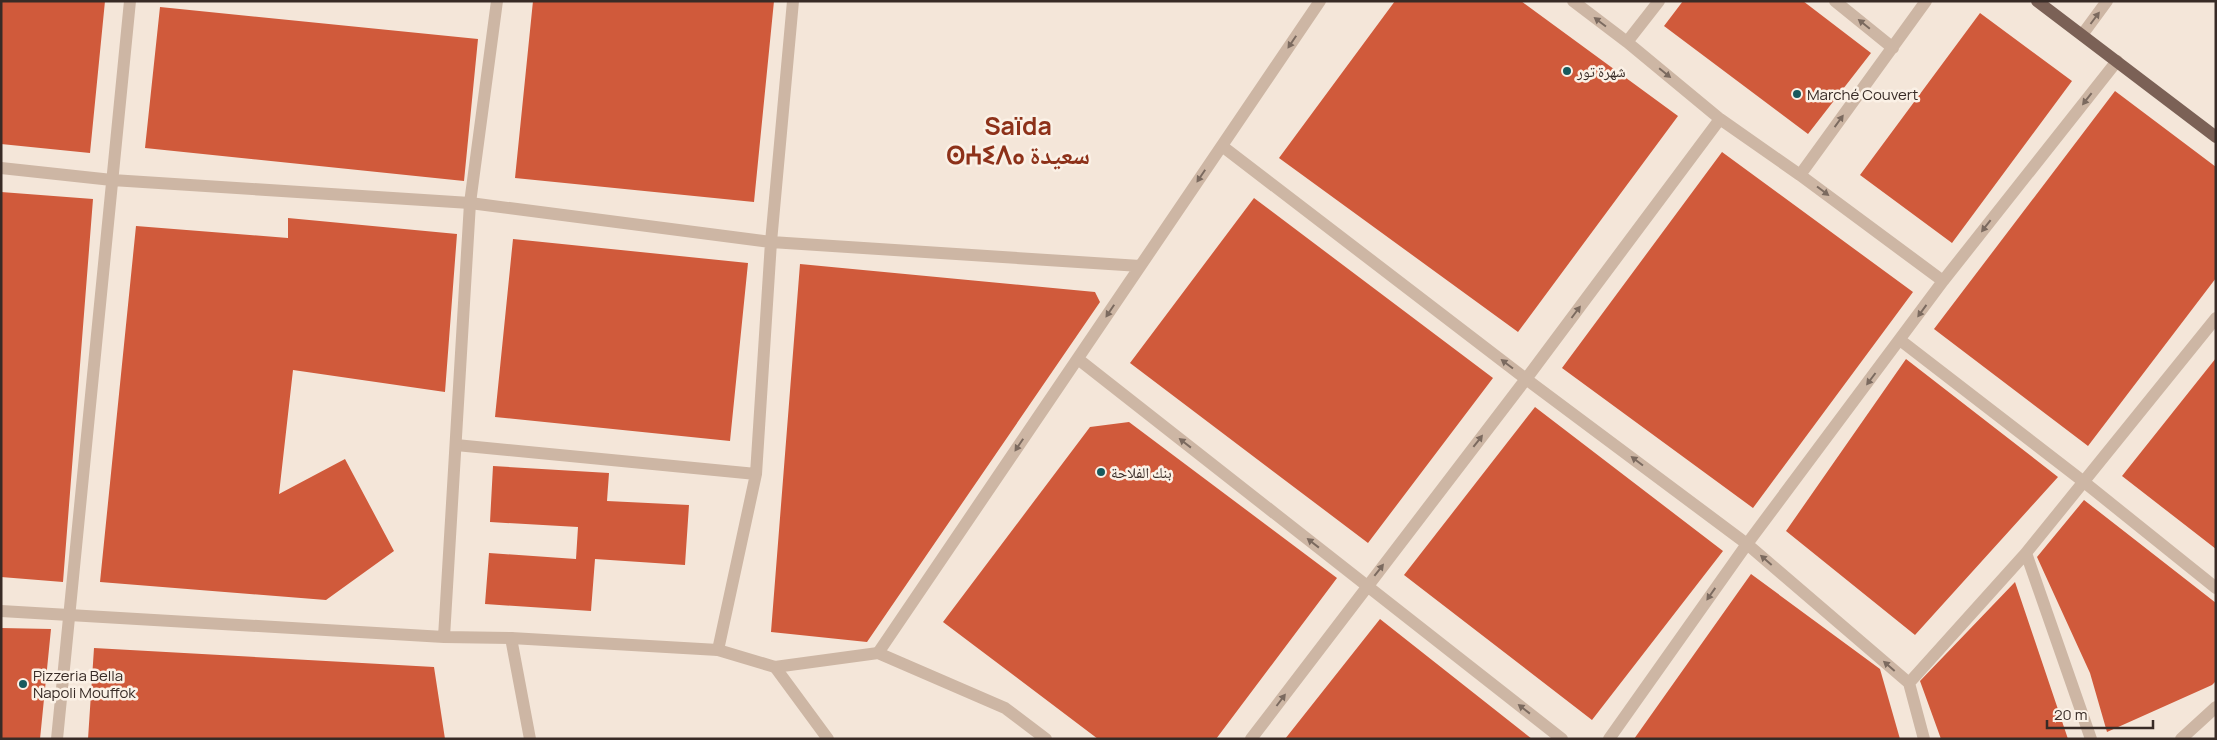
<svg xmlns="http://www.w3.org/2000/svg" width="2217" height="740" font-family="Manrope,'Noto Naskh Arabic','Noto Sans Tifinagh',sans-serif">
<rect width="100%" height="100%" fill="#f4e6d9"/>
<path fill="#d05a3b" d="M1 1H105L90 153 1 144Z
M533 1H774L754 202 515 178Z
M1395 1H1521L1678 116 1518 332 1279 158Z
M1683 1H1803L1871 53 1808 134 1664 26Z
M160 7 478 39 464 181 145 148Z
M1980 13 2072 81 1952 243 1860 175Z
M2115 91 2216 167V278L2088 446 1934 329Z
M1722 152 1913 292 1753 508 1562 368Z
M1 192 93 199 63 582 1 577Z
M1254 198 1493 378 1368 543 1130 363Z
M288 218 457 234 445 392 293 370 279 494 345 459 394 551 326 600 100 582 136 226 288 238Z
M513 239 748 263 730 441 495 417Z
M800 264 1095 292 1100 302 867 642 771 632Z
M2216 358V549L2122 476Z
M1906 359 2058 477 1915 635 1786 531Z
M1535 407 1723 551 1592 720 1404 575Z
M1129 422 1337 578 1216 739H1098L943 622 1090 427Z
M493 466 609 473 607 501 689 505 685 565 595 559 591 611 485 604 489 553 576 559 578 527 490 522Z
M2084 500 2216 603V681L2212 685 2107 732 2090 673 2037 557Z
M1751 574 1880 669 1900 739H1634Z
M2015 582 2068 739H1941L1920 681Z
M1380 619 1532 739H1285Z
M1 628 51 629 40 739H1Z
M94 648 434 667 445 739H88Z"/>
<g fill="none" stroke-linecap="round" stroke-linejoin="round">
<path stroke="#cdb6a4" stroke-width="12" d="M1573 1 1627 42 1720 119 1800 175 1943 281
M1835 1 1893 48
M2082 35 2107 1
M1627 42 1659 1
M1222 146 1526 379 1747 544 1909 683 1924 739
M1 168 112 180 470 203 771 242 1140 266
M1800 175 1926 1
M1900 340 2084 482 2216 588
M1078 359 1562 739
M456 445 756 474
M2026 553 2091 739
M511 638 530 739
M718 650 756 474 771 242 793 1
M878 653 1320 1
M775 667 828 739
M1909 683 2026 553 2216 318
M57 739 130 1
M1251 739 1526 379 1720 119
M1609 739 1747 544 1943 281 2117 61"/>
<path stroke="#cdb6a4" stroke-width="12" d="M1 611 444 637 511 638 718 650 775 667 878 653 1005 708 1046 739
M444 637 470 203 497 1
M2181 739 2216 707"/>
<path stroke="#7b6156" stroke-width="12" d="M2037 1 2216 137"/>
</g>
<defs><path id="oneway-solid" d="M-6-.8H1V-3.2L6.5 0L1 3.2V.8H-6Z" transform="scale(1.25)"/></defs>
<g fill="#7b6a5f">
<use href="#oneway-solid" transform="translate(2095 18) rotate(-53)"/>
<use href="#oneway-solid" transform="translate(1600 22) rotate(-143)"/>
<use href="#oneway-solid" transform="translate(1864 24) rotate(-141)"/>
<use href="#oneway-solid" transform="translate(1292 42) rotate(124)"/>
<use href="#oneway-solid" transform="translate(1665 73) rotate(39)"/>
<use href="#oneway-solid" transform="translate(2087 99) rotate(128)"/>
<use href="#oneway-solid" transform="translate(1839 121) rotate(-54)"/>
<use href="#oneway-solid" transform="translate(1201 176) rotate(124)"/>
<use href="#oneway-solid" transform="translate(1823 191) rotate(37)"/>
<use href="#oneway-solid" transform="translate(1986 226) rotate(128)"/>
<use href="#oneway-solid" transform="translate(1110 311) rotate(124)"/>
<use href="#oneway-solid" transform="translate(1922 311) rotate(126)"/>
<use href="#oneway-solid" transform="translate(1576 312) rotate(-53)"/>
<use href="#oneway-solid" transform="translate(1507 364) rotate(-143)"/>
<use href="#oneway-solid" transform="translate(1871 379) rotate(127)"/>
<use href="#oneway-solid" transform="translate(1478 441) rotate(-52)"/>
<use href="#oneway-solid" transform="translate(1185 443) rotate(-142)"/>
<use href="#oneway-solid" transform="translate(1019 445) rotate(124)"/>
<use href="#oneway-solid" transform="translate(1637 461) rotate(-143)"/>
<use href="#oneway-solid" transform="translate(1313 543) rotate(-142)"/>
<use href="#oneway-solid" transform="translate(1766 560) rotate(-139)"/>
<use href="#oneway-solid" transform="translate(1379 570) rotate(-52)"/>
<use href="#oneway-solid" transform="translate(1711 594) rotate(125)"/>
<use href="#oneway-solid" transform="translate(1889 666) rotate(-139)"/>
<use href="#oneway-solid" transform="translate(1281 700) rotate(-53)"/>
<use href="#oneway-solid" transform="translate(1524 709) rotate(-142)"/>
</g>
<g fill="#185a5d" stroke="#fbf1e6" stroke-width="2">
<circle cx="1567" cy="71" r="5"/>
<circle cx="1797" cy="94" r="5"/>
<circle cx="1101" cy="472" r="5"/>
<circle cx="23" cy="684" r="5"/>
</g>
<g text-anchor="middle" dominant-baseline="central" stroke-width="5" stroke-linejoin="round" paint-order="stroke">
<g font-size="15" fill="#382b26" stroke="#fbf1e6" text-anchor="start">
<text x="1577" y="71">شهرة تور</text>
<text x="1807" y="94">Marché Couvert</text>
<text x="1111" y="472">بنك الفلاحة</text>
<text x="33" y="675">Pizzeria Bella<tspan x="33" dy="17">Napoli Mouffok</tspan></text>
</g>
<g font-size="25" font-weight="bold" fill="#8d3119" stroke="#fbf1e6">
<text x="1018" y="125">Saïda<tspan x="1018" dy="29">ⵙⵄⵉⴷⴰ سعيدة</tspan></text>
</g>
</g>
<rect width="2217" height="740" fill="none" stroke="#382b26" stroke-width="5"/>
<path d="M2047 720v8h106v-8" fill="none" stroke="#382b26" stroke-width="2.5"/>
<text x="2054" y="720" font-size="15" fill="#382b26" stroke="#fbf1e6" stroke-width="4" paint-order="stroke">20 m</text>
</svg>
